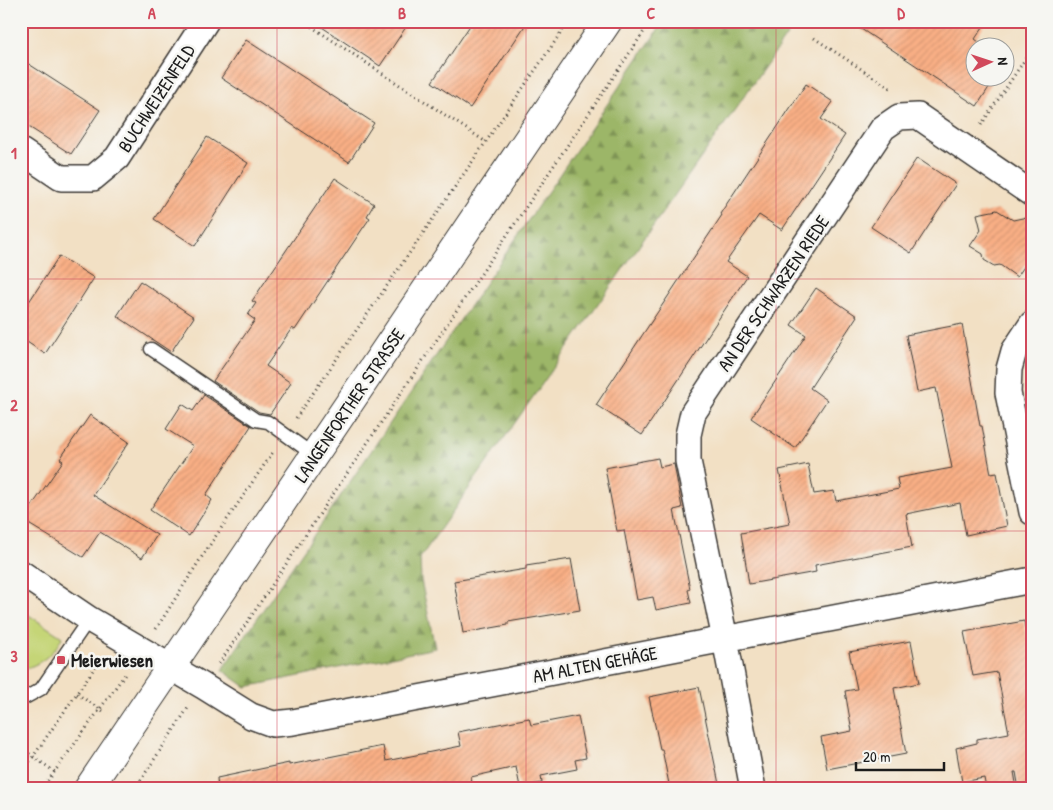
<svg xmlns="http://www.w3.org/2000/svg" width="1053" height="810" font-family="'Patrick Hand',sans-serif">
<defs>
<pattern id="forest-firs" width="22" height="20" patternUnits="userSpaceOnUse" patternTransform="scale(1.25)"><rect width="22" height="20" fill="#9cb668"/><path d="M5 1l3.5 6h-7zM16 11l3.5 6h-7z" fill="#7e9355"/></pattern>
<pattern id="building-hatch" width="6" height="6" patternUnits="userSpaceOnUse" patternTransform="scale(1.25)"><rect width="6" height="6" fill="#f9af85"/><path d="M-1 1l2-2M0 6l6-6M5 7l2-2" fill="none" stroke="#d59672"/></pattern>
</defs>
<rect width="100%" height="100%" fill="#f6f6f2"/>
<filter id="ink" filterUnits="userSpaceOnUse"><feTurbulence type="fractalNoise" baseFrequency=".02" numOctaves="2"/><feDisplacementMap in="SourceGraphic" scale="10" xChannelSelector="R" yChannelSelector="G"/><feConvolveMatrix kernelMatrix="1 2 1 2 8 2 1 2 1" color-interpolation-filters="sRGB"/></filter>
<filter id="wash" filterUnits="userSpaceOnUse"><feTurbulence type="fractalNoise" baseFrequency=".0096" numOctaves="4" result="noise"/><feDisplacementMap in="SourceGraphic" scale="20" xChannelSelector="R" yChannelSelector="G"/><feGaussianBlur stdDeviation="1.12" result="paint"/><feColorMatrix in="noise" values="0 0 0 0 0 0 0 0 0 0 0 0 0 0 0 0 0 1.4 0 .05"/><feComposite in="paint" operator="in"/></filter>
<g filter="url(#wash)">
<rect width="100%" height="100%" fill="#f2e0c4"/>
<path fill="#c5d577" stroke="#70784a" d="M21 610 62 637C56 652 38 667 21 669Z"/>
<path fill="url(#forest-firs)" stroke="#5c6942" d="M664 21H797L420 558 421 580 435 648 246 687 222 670Z"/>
<g id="blocks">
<path fill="url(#building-hatch)" d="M313 21H410L380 66Z
M473 21H528L470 108 432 82Z
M849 21H987L975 39 987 48H976V78H995L977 106Z
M246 40 374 123 349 162 221 78Z
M21 59 100 110 71 154 21 122Z
M806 84 833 102 821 119 845 135 782 230 759 215 726 262 747 276 642 435 596 405 722 215 720 214Z
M207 137 248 163 195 246 154 219Z
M917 158 956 184 911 253 871 227Z
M335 178 374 204 367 216 370 218 363 228 295 330 292 328 266 366 291 383 270 414 259 412 213 381 255 320 248 315 256 303 252 301Z
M997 210 1013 220 1032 216V255L1017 277 1000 265 994 266 984 260 983 254 970 246 981 230 977 214Z
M59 256 94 278 45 354 21 338V314Z
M140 281 194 317 171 352 117 316Z
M816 288 857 316 810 388 827 400 795 448 751 418 806 335 791 325Z
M962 324 980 426H982L991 474 997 473 1007 526 966 535 960 503 906 514 912 547 815 565 816 572 749 584 741 533 790 524 779 470 808 464 814 494 834 491 836 501 899 489 897 478 952 468 936 388 917 392 906 335Z
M204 395 251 426 206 495 212 500 189 536 150 510 193 446 166 429 182 404 193 411Z
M90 415 129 442 93 495 157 535 142 558 100 532 83 557 22 520 63 461 60 459Z
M658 458 660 467 674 464 682 508 674 510 690 589 688 590 691 603 656 610 653 597 637 600 624 530 617 531 605 468Z
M571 559 580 610 508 622V625L463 633 454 581 526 569V566Z
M1024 621 1032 663V789H1019L1016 772H1014L1017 789H986L984 778 962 782 956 748 977 743V739L1009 733 997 672 973 676 964 632Z
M911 641 919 683 894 688 906 754 827 769 821 737 852 731 845 691 857 689 849 652Z
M699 687 720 789H670L662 749H660L649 697Z
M578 716 586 758 575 760 577 769 541 776 542 783 520 787 516 767 471 777 473 789H218L217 778 289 763V765L383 746 386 761 461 746 458 732 529 718 531 725Z"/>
</g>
</g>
<g filter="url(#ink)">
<use href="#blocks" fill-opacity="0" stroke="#3c3935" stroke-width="1"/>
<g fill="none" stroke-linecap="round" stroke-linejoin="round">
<g stroke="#3c3935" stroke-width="15">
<path id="lane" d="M151 349 256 420 268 422 315 456
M21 700 41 689 89 619"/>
</g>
<g stroke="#3c3935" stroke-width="28">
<path id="street" d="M21 151 61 178H93L117 158 206 21
M1032 324 1014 351 1009 369 1008 393 1032 512
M21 573 89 619 203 686 251 716 273 724 293 722 1032 580
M753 789 725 639 688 461V435L693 413 883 128 899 117 918 116 1032 194"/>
</g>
<g stroke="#3c3935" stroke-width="30">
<path id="secondary" d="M88 789 608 21"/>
</g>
<path stroke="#3c3935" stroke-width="3" stroke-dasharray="1 4" stroke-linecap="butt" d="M303 21 486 142
M814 38 893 90
M981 125 1032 49
M296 418 569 21
M156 629 203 555 273 452
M219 664 651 21
M77 694 106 713
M21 748 55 772
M21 774 102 657
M42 789 126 673
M135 789 188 708"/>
<use href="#lane" stroke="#fff" stroke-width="12"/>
<use href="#street" stroke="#fff" stroke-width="25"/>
<use href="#secondary" stroke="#fff" stroke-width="28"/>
</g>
</g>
<path fill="none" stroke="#d1495b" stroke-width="1" stroke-opacity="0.55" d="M277 21V789M526 21V789M776 21V789M21 279H1032M21 531H1032"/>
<rect fill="#d1495b" stroke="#f6f6f2" stroke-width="2" x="56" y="655" width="10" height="10" rx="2.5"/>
<g text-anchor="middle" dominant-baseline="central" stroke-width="5" stroke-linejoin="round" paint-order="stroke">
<g font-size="19" fill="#1c1c1c" stroke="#f6f6f2">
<text transform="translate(156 98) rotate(-57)">BUCHWEIZENFELD</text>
<text transform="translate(773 293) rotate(-56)">AN DER SCHWARZEN RIEDE</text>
<text transform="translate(349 405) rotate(-56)">LANGENFORTHER STRASSE</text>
<text transform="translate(595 664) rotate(-11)">AM ALTEN GEHÄGE</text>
</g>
<g font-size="19" font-weight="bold" fill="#1c1c1c" stroke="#f6f6f2" text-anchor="start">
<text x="71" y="660">Meierwiesen</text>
</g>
</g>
<rect width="1053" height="810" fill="none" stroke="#f6f6f2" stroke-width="55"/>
<g transform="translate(990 62) rotate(87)"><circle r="24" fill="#f6f6f2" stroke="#9f9f9c"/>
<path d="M0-4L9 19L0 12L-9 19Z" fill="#d1495b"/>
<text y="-8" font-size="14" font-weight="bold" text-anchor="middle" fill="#1c1c1c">N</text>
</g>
<path d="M856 762v8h88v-8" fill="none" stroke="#1c1c1c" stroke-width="2.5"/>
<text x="863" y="762" font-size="15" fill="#1c1c1c" stroke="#f6f6f2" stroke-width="4" paint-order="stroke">20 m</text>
<rect x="28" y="28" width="998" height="754" fill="none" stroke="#d1495b" stroke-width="2"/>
<g font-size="16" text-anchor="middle" font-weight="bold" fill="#d1495b">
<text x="152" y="19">A</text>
<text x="402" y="19">B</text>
<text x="651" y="19">C</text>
<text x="901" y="19">D</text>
<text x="14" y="159">1</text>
<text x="14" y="411">2</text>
<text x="14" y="662">3</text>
</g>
</svg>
